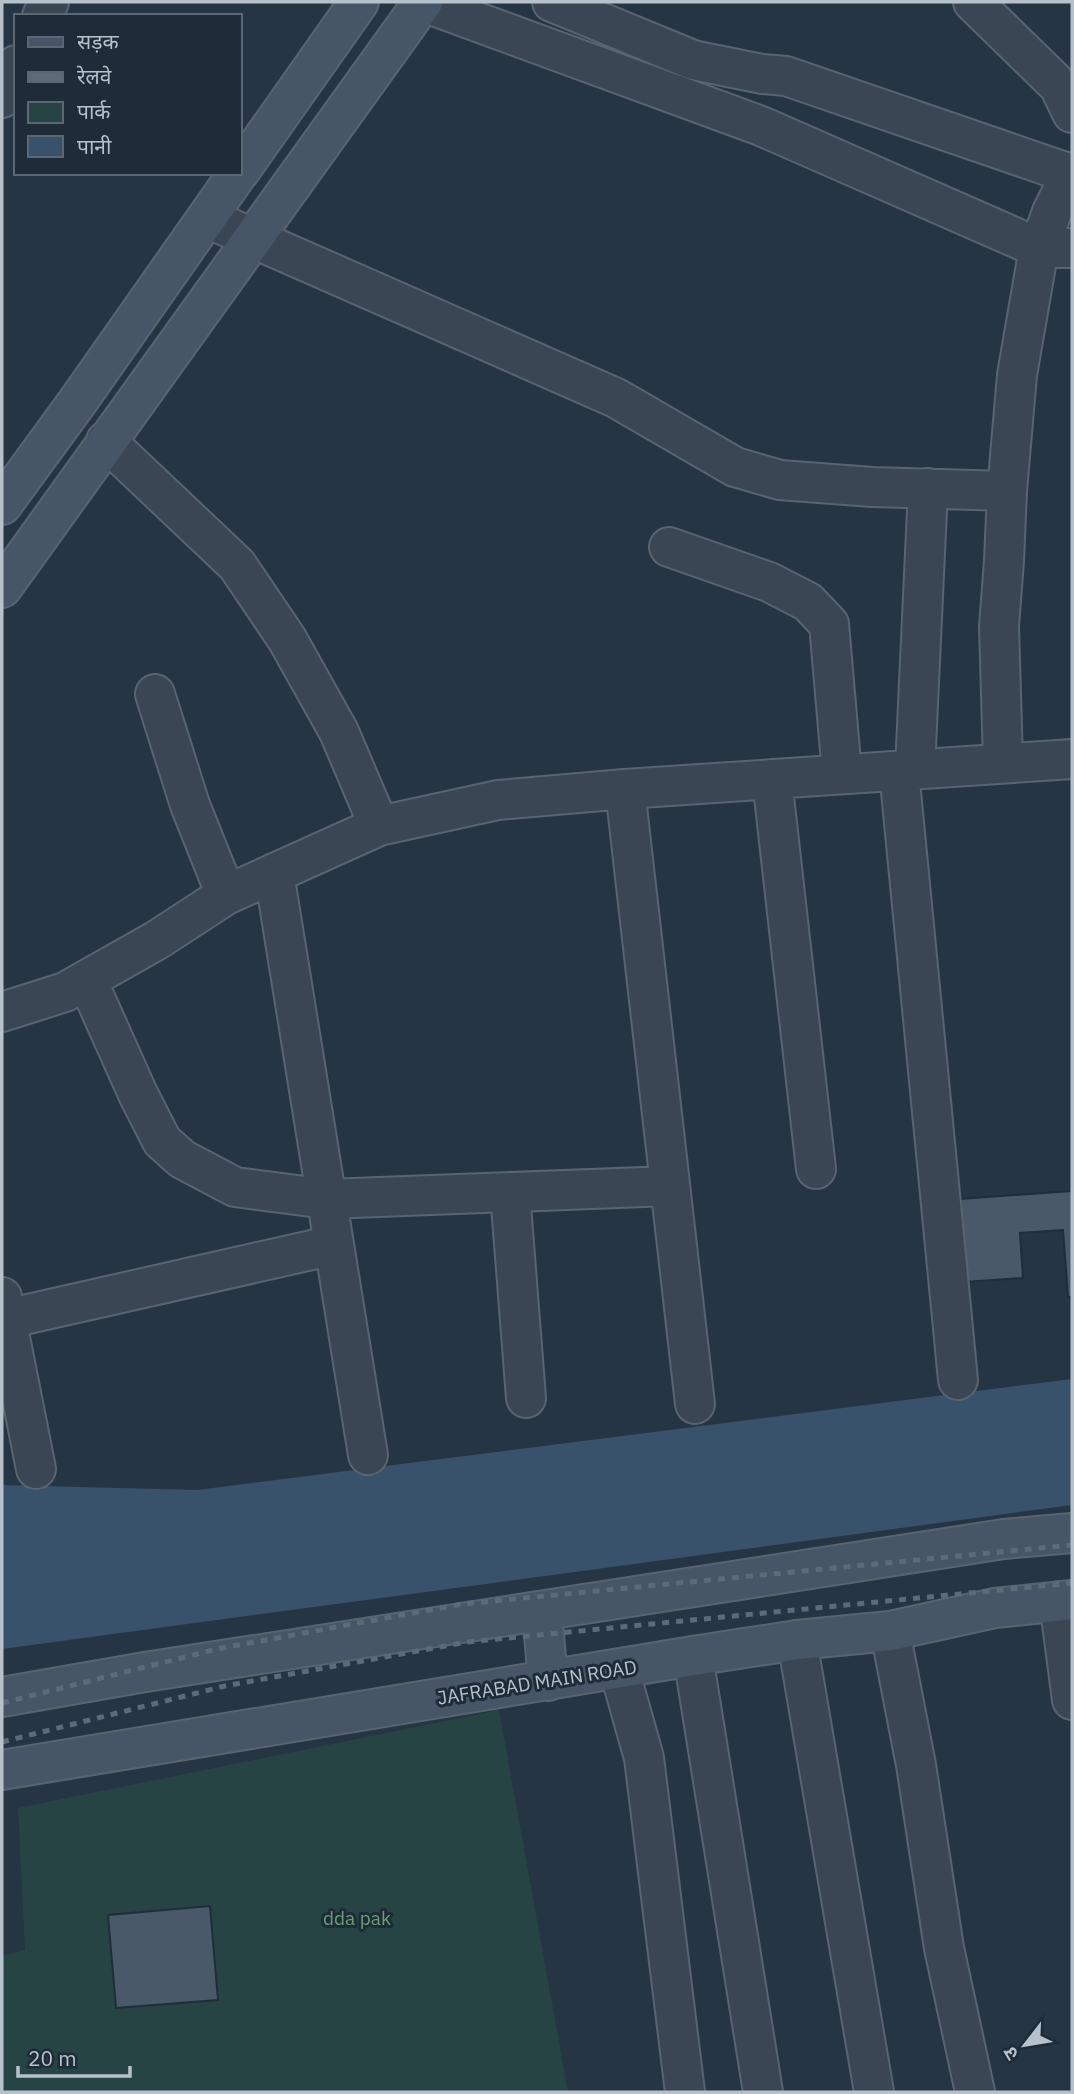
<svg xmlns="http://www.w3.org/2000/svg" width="1074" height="2094" font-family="'IBM Plex Sans','Noto Sans Devanagari',sans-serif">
<rect width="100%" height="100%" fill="#253543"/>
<path fill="#274444" d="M499 1710 568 2092H2V1956L25 1950 18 1808Z"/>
<path fill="#38526b" d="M1072 1379V1505L2 1649V1485L197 1490Z"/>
<path fill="#495969" stroke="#202d3a" stroke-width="2" d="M1072 1191V1297H1068L1063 1230 1020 1233 1023 1278 965 1282 959 1199Z
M210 1906 218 2000 116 2008 108 1915Z"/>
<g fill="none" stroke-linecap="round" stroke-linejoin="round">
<g stroke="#586470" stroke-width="42">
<path id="street" d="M423 2 761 126 1039 248H1072
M552 2 693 60 762 74 786 76 1071 174
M973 2 1059 86 1072 113
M42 16 49 2
M2 98 16 65
M207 218 616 398 735 467 780 480 872 487 1007 491
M106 441 237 565 287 639 339 732 379 826
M669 547 769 582 808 602 829 624 842 774
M155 694 190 805 226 895
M1003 763 999 626 1004 561 1007 491 1017 375 1039 248 1052 212 1072 172
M915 769 928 488
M899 771 958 1380
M772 779 816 1169
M625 789 695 1404
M274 873 368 1455
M87 980 138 1094 162 1141 182 1159 235 1187 327 1199 670 1186
M2 1012 65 992 157 940 226 895 379 826 498 800 625 789 1072 759
M510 1192 526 1398
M2 1297 36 1469
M6 1319 334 1245
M1059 1601 1072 1700
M890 1631 916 1765 944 1948 975 2092
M797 1640 874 2092
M693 1656 763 2092
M619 1669 644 1758 685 2092"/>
</g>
<g stroke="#586470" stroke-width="42">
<path id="secondary" d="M240 171 359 2
M2 505 78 401 238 173
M2 588 423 2
M542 1611 548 1681
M2 1697 145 1672 1004 1539 1072 1533
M2 1770 693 1656 797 1640 890 1631 995 1608 1072 1600"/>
</g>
<use href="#street" stroke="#3a4653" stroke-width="38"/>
<use href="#secondary" stroke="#475666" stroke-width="38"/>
<path stroke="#5b6b7a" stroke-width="5" stroke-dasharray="7 7" stroke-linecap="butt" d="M2 1703 217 1649 462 1604 1072 1545
M2 1742 225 1686 467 1642 1072 1583"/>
</g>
<g text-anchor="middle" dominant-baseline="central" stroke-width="6" stroke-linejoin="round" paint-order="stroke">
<g font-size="19" fill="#b7c1cc" stroke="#1e2b38">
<text transform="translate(537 1682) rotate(-9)">JAFRABAD MAIN ROAD</text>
</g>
<g font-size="19" fill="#6d9e73" stroke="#1e2b38">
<text x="357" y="1918">dda pak</text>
</g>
</g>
<rect width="1074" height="2094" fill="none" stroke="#b7c1cc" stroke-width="7"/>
<rect x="14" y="14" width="228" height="161" fill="#1e2b38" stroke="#5b6773" stroke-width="2"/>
<rect x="28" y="37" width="35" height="10" fill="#475666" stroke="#5b6773" stroke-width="2"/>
<text x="77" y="49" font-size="21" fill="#b7c1cc">सड़क</text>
<rect x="28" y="72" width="35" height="10" fill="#5b6b7a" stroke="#5b6773" stroke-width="2"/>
<text x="77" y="84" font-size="21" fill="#b7c1cc">रेलवे</text>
<rect x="28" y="102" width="35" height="21" fill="#274444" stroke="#5b6773" stroke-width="2"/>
<text x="77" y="119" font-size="21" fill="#b7c1cc">पार्क</text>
<rect x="28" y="136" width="35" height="21" fill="#38526b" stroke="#5b6773" stroke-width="2"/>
<text x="77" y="154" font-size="21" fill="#b7c1cc">पानी</text>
<g transform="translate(1025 2045) rotate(239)" stroke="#1e2b38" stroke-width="5" paint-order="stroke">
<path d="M0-5L12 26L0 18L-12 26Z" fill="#b7c1cc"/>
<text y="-10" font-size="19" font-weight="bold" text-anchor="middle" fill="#b7c1cc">उ</text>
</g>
<path d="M18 2066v10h112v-10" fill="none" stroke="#b7c1cc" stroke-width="3.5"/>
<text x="28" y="2066" font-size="21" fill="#b7c1cc" stroke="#1e2b38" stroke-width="5" paint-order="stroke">20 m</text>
</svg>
